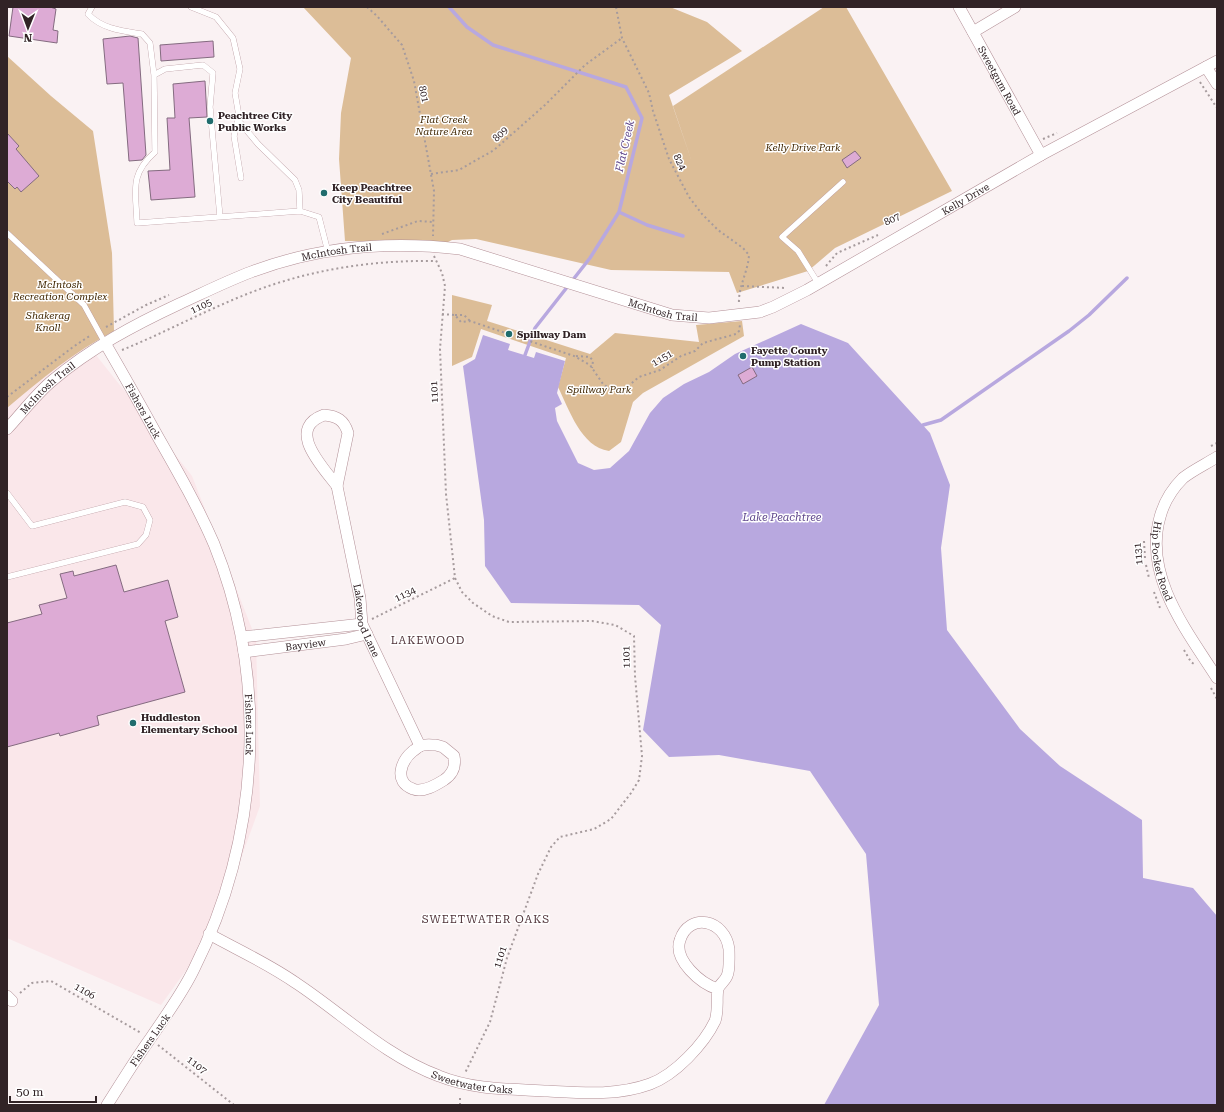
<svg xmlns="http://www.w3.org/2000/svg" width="1224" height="1112" font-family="'Roboto Serif',serif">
<rect width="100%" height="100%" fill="#faf2f3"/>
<path fill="#fae7ea" d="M88 345 192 476 256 639 260 806 215 930 161 1005 7 938V403L13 396Z"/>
<path fill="#dcbd97" d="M303 7H670L707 22 742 51 669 95 693 165 673 106 824 7H846L952 191 835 248 808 271 737 293 729 272 611 270 476 239 452 240 448 242 345 241 339 159 341 113 351 58Z
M7 56 51 96 93 131 112 253 114 331C74 352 41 379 7 408Z
M452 295 492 305 487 321 590 354 615 333 699 342 696 325 742 321 744 336 643 393 633 402 621 442 609 451C581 447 569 409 558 387L566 358 481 329 472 357 452 366Z"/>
<path fill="#b8a8df" d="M801 324 848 343 930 433 950 485 941 548 947 630 1020 729 1060 766 1142 820 1143 878 1193 888 1217 916V1105H824L879 1005 866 854 810 771 719 755 669 757 643 730 661 625 639 605 511 603 485 566 484 520 463 366 475 359 483 335 510 344 508 350 534 358 536 352 565 361 557 393 562 404 555 408 557 421 578 463 594 470 610 468 629 451 650 413 663 398 684 384 709 372 735 354Z"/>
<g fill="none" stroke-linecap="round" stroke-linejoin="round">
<path stroke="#b8a8df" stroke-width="3.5" d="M449 7 467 27 493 45 626 87 642 118 619 212 590 258 535 328 525 355
M619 212 647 225 683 236
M923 425 941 420 1069 331 1089 315 1127 278"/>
</g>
<path fill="#ddabd5" stroke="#846b80" d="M13 7H50L56 9 53 30 58 31 57 43 9 36Z
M130 36 138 38 146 155 142 160 129 161 123 83 107 84 103 39Z
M213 41 214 57 161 61 160 45Z
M205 81 207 117 189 118 195 197 151 200 148 171 170 170 167 118H175L173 84Z
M7 133 19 146 16 149 39 176 21 192 17 187 15 189 7 181Z
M855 151 861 158 847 168 842 160Z
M752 367 757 376 743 384 738 375Z
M116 565 124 592 168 580 178 617 165 621 185 692 97 716 99 725 60 736 59 733 7 747V623L42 614 39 605 67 598 60 574 73 571 74 576Z"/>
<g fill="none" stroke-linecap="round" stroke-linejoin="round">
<g stroke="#b39097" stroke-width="6">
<path id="service" d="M92 7 88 14C102 29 122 31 142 34L150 43 154 75
M191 7 216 17 233 38 240 69 235 93 239 116 234 136 241 178
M238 120 258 144 295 180 299 190 300 211
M220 217 210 107 213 73 203 65 165 69 154 75 155 152C129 175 136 191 137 223L300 211 319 217 328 252
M7 233 84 305 105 343
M818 283 798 251 782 237 843 182
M7 493 32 526 125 502 143 507 150 520 146 535 138 544 7 577"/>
</g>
<g stroke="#b39097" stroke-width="12">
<g id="minor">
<path id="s1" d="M959 7 1041 155"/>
<path d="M973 32 1015 7"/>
<path d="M1206 67 1217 84"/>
<path id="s2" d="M105 343C123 374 141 406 158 437 178 472 198 507 214 544 269 680 260 838 194 969 182 994 166 1015 150 1039 135 1060 121 1083 107 1105"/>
<path d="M324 415C337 416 344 420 348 433L337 486C323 467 285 429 324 415Z"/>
<path id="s3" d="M7 429C22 413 36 394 53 380 91 348 134 325 179 304 203 293 227 281 251 272 317 247 390 241 460 249L672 315 709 318 760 312 773 307 807 290 1041 155 1217 61"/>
<path id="s4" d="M1217 457C1206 464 1193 470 1183 478 1172 489 1164 502 1160 517 1143 576 1187 631 1217 678"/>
<path id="s5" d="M337 486 360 598 362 624 420 746"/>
<path d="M242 637 362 624"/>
<path id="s6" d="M244 652 346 639 367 634"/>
<path d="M436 745 443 747 454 756C456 766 453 774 444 780 436 785 423 793 413 789 393 782 401 761 413 751 415 750 418 747 420 746 424 744 431 745 436 745Z"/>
<path id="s7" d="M209 934C238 950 269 964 296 983 343 1014 385 1056 439 1076 473 1090 512 1089 548 1091 583 1093 617 1096 650 1084 675 1075 704 1044 715 1021 719 1010 716 998 718 989 719 985 725 981 727 976 730 970 729 956 729 949 725 919 689 912 680 940 673 960 701 984 718 989"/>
<path d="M7 996 12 1001"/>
</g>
</g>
<path stroke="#a69b9d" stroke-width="2" stroke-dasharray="2 3" stroke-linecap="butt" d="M367 7 377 16 402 45 414 81 434 191 433 236
M616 7 622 38 649 93 653 111 669 159 689 197 702 214 718 230 743 248 749 255C748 272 738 287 739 304
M1200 82 1217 108
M1043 139 1057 133
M431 174 459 170 494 150 545 105 585 65 622 38
M382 234 418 221 433 222
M434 256 442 273 445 286 440 349 446 494 455 578 462 592 473 603 492 616 509 622 592 621 615 625 634 636 635 676 642 756 639 780 631 793 611 819 594 829 560 837 551 847 538 874 507 958 490 1022 465 1073
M826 266 837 253 878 235
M742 286 786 288
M442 314 455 315 461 322 470 321 574 356 590 365 603 384 610 389 618 390 626 388 639 377 660 370 681 356 695 351 703 343 736 334 739 331 740 325
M455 315H464L470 321
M106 327 146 305 169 295
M122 350C164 333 204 311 247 294 307 270 371 260 435 261
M576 356 590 357 593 361 592 368
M7 397 73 347 91 335
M1211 446 1217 443
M1144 541 1145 559
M1146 565 1149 578
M1154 592 1160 608
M372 619 455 578
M1184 650 1191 662 1194 664
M1211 688 1217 699
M20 993 32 983 51 981 141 1033
M158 1045 234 1105
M460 1105V1095"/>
<use href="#service" stroke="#fff" stroke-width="5.5"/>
<use href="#minor" stroke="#fff" stroke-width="11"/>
</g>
<g fill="#206c6d" stroke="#fff" stroke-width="1.5">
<circle cx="210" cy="121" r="4"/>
<circle cx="324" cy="193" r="4"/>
<circle cx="509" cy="334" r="4"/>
<circle cx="743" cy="356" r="4"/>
<circle cx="133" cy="723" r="4"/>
</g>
<g text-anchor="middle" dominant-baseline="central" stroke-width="3" stroke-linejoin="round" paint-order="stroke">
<g font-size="10" fill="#312326" stroke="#fff">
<text stroke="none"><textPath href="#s1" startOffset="84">Sweetgum Road</textPath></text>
<text transform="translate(424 94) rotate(78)">801</text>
<text transform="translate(500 134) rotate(-44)">809</text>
<text transform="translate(680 162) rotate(64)">824</text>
<text stroke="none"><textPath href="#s3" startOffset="1051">Kelly Drive</textPath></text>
<text transform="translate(892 219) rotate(-26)">807</text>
<text stroke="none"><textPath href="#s3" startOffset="382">McIntosh Trail</textPath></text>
<text transform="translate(201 306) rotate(-25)">1105</text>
<text stroke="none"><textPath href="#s3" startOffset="718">McIntosh Trail</textPath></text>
<text transform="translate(662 358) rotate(-30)">1151</text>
<text stroke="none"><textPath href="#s3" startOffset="58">McIntosh Trail</textPath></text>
<text transform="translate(434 392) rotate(-92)">1101</text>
<text stroke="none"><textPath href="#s2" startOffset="78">Fishers Luck</textPath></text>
<text transform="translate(1138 554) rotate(-95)">1131</text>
<text stroke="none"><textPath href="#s4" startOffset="131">Hip Pocket Road</textPath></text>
<text transform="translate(405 594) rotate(-26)">1134</text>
<text stroke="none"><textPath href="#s5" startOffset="138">Lakewood Lane</textPath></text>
<text stroke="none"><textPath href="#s6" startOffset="62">Bayview</textPath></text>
<text transform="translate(626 657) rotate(-91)">1101</text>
<text stroke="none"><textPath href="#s2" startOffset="414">Fishers Luck</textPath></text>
<text transform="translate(500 957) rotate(-72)">1101</text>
<text transform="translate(85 991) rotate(30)">1106</text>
<text transform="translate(150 1040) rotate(-55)">Fishers Luck</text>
<text transform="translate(197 1065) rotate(38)">1107</text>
<text stroke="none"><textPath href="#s7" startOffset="305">Sweetwater Oaks</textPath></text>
</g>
<g font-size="10" font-weight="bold" fill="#312326" stroke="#fff" text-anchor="start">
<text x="218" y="115">Peachtree City<tspan x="218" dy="12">Public Works</tspan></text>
<text x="332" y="187">Keep Peachtree<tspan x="332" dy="12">City Beautiful</tspan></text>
<text x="517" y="334">Spillway Dam</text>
<text x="751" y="350">Fayette County<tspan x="751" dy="12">Pump Station</tspan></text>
<text x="141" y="717">Huddleston<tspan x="141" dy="12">Elementary School</tspan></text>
</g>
<g font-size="10" font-style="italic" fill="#402600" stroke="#fff">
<text x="444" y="119">Flat Creek<tspan x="444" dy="12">Nature Area</tspan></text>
<text x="803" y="147">Kelly Drive Park</text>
<text x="60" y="284">McIntosh<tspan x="60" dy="12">Recreation Complex</tspan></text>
<text x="48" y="315">Shakerag<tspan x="48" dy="12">Knoll</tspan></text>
<text x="599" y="389">Spillway Park</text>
</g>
<g font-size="11" font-style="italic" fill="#60488d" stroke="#fff">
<text transform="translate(625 146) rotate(-77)">Flat Creek</text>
<text x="782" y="517">Lake Peachtree</text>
</g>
<g font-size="11" letter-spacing="1" fill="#503339" stroke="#fff">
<text x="428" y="640">LAKEWOOD</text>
<text x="486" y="919">SWEETWATER OAKS</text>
</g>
</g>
<rect width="1224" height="1112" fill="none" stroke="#312326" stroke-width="16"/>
<g transform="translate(28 28) rotate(181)" stroke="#ffffff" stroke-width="3" paint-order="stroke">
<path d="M0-3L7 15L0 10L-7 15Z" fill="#312326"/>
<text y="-6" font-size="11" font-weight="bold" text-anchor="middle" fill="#312326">N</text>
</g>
<path d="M10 1096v6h86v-6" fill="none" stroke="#312326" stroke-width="2"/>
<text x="16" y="1096" font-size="12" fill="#312326" stroke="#ffffff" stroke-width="3" paint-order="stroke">50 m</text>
</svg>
